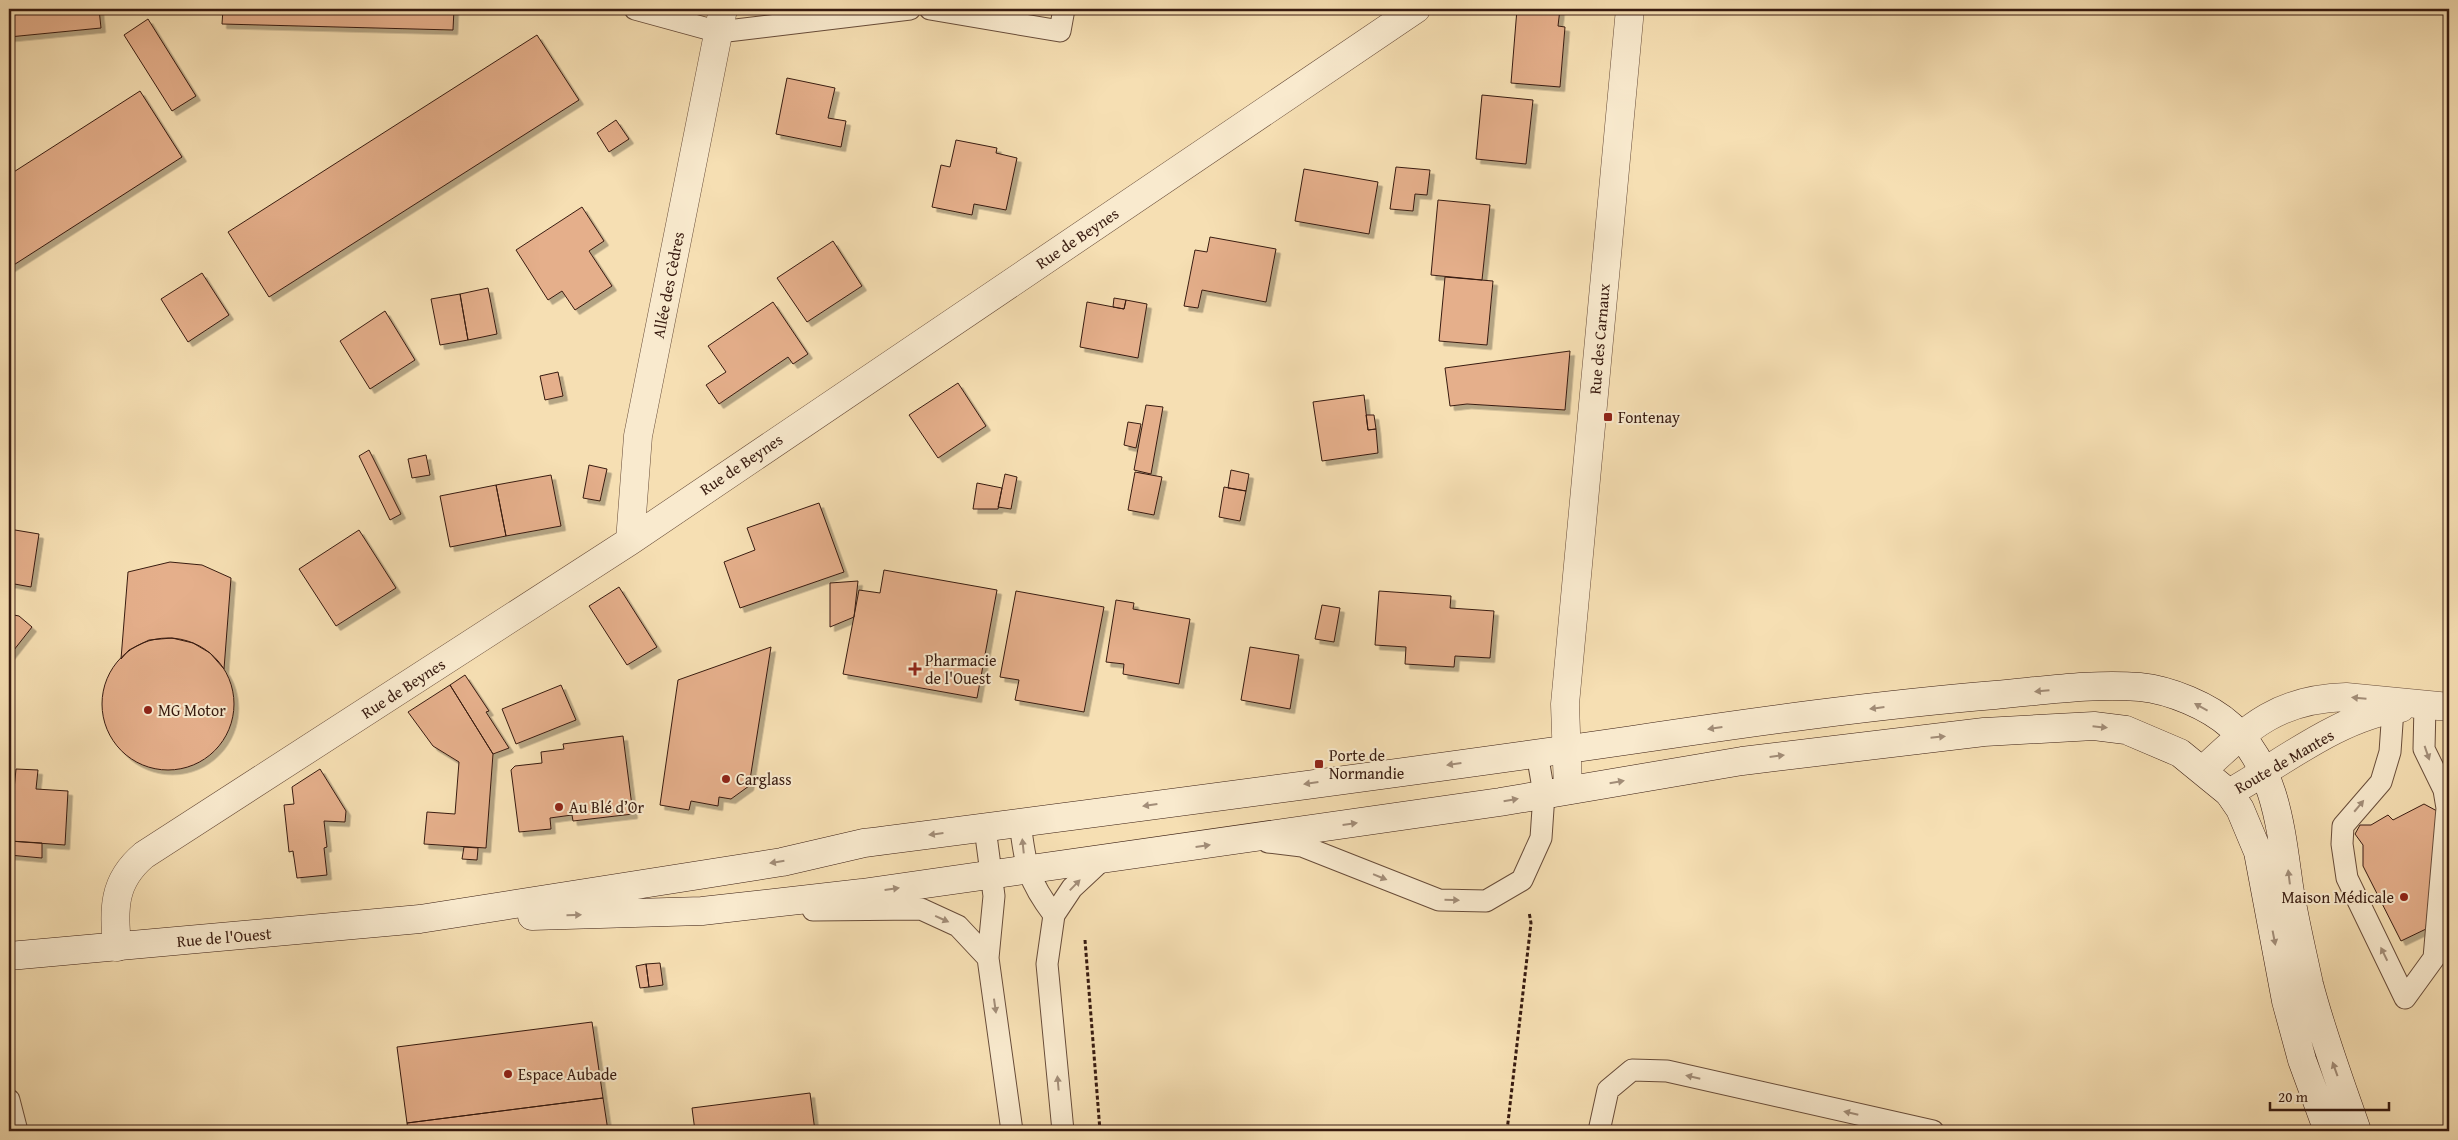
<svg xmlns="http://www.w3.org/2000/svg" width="2458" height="1140" font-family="'Gentium Book Plus',serif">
<defs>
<filter id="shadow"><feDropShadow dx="4.5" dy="4.5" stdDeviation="0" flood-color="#0004"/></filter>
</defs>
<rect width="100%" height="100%" fill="#f6dfb3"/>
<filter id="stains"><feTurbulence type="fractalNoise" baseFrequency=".004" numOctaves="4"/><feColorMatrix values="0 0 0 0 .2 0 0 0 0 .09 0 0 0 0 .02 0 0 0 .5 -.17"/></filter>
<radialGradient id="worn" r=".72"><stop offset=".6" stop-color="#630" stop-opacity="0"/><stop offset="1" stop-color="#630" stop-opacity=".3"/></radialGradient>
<path fill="#e5af8b" stroke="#381b10" filter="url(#shadow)" d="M9 9H99L101 28 9 37Z
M223 9H454L453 30 222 24Z
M1517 9H1560L1558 26 1565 27 1560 87 1511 83Z
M148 19 196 96 172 111 124 35Z
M537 35 579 100 269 297 228 232Z
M787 78 835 88 828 118 846 121 841 147 776 134Z
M140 91 182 157 9 268V175Z
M1482 95 1533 100 1526 164 1476 159Z
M616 120 629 139 609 152 597 133Z
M956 140 997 148 996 153 1017 158 1006 210 974 204 972 215 932 207 941 165 950 167Z
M1396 167 1430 170 1427 195 1415 194 1413 211 1390 209Z
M1304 169 1378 182 1369 234 1295 221Z
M1438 200 1490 205 1482 280 1431 275Z
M582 207 604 241 589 251 612 286 575 310 562 291 548 300 516 250Z
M1210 237 1276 249 1266 302 1202 290 1198 308 1184 306 1195 250 1207 252Z
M833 241 862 286 807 322 777 278Z
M202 273 229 315 188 342 161 299Z
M1445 277 1493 281 1487 345 1439 341Z
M488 288 497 334 468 340 460 294Z
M460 294 468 340 440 345 431 299Z
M1114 298 1126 300 1124 309 1113 307Z
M1126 300 1147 304 1138 358 1080 347 1087 302 1124 309Z
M773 302 808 354 793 364 788 357 719 404 706 385 726 372 708 346Z
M385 311 415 360 370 389 340 341Z
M1570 351 1565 410 1467 404 1450 406 1445 368Z
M558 372 563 396 545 400 540 376Z
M958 383 986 426 938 458 909 415Z
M1364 395 1368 430 1376 429 1378 453 1322 461 1313 402Z
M1146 405 1163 407 1151 474 1134 470Z
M1366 415H1374L1376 429 1368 430Z
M1128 422 1141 424 1136 448 1124 445Z
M369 450 401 514 390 520 359 456Z
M426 455 430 475 412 478 408 459Z
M589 465 607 469 600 501 583 498Z
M1231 470 1249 474 1246 491 1228 488Z
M1135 472 1162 477 1154 515 1128 510Z
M1005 474 1017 477 1011 509 998 507Z
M551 475 561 526 506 536 496 485Z
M977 483 1002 488 998 509H973Z
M496 485 506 536 450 547 440 496Z
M1224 487 1246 491 1240 521 1219 517Z
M819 503 844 572 740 608 724 562 755 550 747 528Z
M9 529 39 534 31 587 9 583Z
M359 530 396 588 336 626 299 569Z
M170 562 202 565 231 578 224 669 210 653 193 643 172 638 149 640 129 650 121 659 128 572Z
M884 570 997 590 977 698 843 674 859 590 880 593Z
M858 581 854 617 830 627V583Z
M619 587 657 647 627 665 589 606Z
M1016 591 1104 607 1084 712 1015 700 1019 680 1000 677Z
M1379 591 1451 596 1450 608 1494 611 1490 658 1455 656 1454 667 1405 664 1406 647 1375 645Z
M1116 600 1134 603 1133 609 1190 619 1179 684 1123 674 1124 664 1106 662Z
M1322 605 1340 608 1334 642 1315 639Z
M9 614 19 616 32 627 10 655Z
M102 704a66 66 0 1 1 132 0a66 66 0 1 1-132 0Z
M771 647 749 786 731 799 719 797 718 806 691 801 689 810 660 805 678 680Z
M1250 647 1299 655 1290 709 1241 700Z
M465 675 489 711 486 712 509 748 493 754 450 685Z
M450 685 493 754 486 848 424 844 427 812 455 814 459 762 433 746 408 712Z
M561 685 576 720 516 744 502 709Z
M623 736 633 814 573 821 572 815 550 818 551 829 519 832 511 770 515 766 542 763 541 752 564 749 563 744Z
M16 769 38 770 36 789 68 791 65 845 9 841Z
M320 769 346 811 345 822 324 821 327 847 324 848 327 875 297 878 293 851 289 852 284 805 294 804 292 787Z
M2424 804 2437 811 2426 929 2401 941 2363 866V845L2355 834 2360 825H2371L2388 815 2393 820Z
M10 841 42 843V858L9 855Z
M464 847 478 848 477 860 462 859Z
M660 963 663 985 649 987 646 964Z
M646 964 649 987 640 988 636 966Z
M592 1022 603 1098 407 1123 397 1047Z
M810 1093 815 1131H695L692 1108Z
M603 1098 608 1131H408L407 1123Z"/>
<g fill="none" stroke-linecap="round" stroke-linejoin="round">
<g stroke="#684c39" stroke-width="23">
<path id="lane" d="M635 9 719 32 910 9
M930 9 1060 31 1064 9
M2393 709 2390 752 2381 782 2343 826 2342 844 2347 878 2405 998 2434 958 2447 808 2444 790 2424 749 2425 705
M1020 822C1025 865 1028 881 1054 915
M985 828 994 896 988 958 1012 1131
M1268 842 1302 846 1439 900 1486 901 1522 880 1541 838 1544 794 1537 753
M813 910 921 909 958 926 988 958
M9 1100 17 1131
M1063 1131 1047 964 1054 915 1072 888 1102 860
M1599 1131 1608 1090 1632 1070 1667 1071 1933 1131"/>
</g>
<g stroke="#684c39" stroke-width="29">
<path id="street" d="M630 541 638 436 723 9
M2203 770C2250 726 2278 699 2346 697L2449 707
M1568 790 1565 704 1630 9
M2229 793C2281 764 2339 716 2401 708
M117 947C114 909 112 882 144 855L630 541 1416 9"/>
</g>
<g stroke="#381b10" stroke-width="29">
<path id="secondary" d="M532 916 702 911 862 893 1500 802 1742 761 1984 732 2094 726 2126 730 2180 753 2229 793 2240 809 2258 852 2286 1001 2302 1060 2328 1131
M9 956 420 919 782 862 864 843C1120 810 1377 777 1632 740 1753 722 1874 705 1995 695 2042 691 2092 683 2140 687 2170 690 2209 706 2231 726 2276 767 2281 830 2289 886 2294 918 2302 951 2309 984 2322 1034 2340 1082 2357 1131"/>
</g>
<path stroke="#381b10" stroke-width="3" stroke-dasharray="4 2.5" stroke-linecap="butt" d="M1085 940 1100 1131
M1507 1131 1531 923 1529 912"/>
<use href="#lane" stroke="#f9eace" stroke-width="21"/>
<use href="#street" stroke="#f9eace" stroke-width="28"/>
<use href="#secondary" stroke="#f9eace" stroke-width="28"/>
</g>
<defs><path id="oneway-solid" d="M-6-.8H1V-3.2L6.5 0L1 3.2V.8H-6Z" transform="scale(1.25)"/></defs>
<g fill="#a28d78">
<use href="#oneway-solid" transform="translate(2042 691) rotate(175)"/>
<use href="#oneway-solid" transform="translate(2359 698) rotate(-175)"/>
<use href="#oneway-solid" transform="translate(2201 707) rotate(-151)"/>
<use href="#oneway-solid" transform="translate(1877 708) rotate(173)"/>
<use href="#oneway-solid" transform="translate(2100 727) rotate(6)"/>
<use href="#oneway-solid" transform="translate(1715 728) rotate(172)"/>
<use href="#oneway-solid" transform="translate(1938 737) rotate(-6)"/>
<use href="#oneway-solid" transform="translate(2427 753) rotate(71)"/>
<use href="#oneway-solid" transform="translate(1777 756) rotate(-7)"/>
<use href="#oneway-solid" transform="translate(1454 764) rotate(172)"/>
<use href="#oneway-solid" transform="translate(1617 782) rotate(-10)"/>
<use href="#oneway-solid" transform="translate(1311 783) rotate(172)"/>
<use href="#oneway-solid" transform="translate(1511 800) rotate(-10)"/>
<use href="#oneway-solid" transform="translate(1150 805) rotate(172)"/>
<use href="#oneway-solid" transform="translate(2359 806) rotate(-50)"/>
<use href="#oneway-solid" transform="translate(1350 824) rotate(-8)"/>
<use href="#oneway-solid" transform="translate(936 834) rotate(173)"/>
<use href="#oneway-solid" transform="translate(1023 846) rotate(-96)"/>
<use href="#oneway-solid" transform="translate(1203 846) rotate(-8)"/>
<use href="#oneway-solid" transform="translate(777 862) rotate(171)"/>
<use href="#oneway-solid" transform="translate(1380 877) rotate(22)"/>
<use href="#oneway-solid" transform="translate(2289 877) rotate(-97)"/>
<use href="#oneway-solid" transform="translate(1075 885) rotate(-46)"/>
<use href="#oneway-solid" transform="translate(892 889) rotate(-8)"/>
<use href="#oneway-solid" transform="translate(1452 900) rotate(2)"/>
<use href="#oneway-solid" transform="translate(574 915) rotate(-1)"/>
<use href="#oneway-solid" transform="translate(942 919) rotate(24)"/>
<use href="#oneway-solid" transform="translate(2274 938) rotate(79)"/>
<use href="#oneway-solid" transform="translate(2384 954) rotate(-116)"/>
<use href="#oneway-solid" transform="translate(995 1006) rotate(82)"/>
<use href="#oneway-solid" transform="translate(2335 1069) rotate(-110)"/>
<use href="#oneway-solid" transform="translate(1693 1077) rotate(-167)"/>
<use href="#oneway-solid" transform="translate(1058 1083) rotate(-95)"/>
<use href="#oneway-solid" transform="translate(1851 1113) rotate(-167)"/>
</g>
<g fill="#8f2418" stroke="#f9eace" stroke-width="2">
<rect x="1603" y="412" width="10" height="10" rx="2.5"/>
<path d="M912.5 661.5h5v5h5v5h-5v5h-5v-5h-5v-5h5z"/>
<circle cx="148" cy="710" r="5"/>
<rect x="1314" y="759" width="10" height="10" rx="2.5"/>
<circle cx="726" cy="779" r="5"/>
<circle cx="559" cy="807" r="5"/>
<circle cx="2404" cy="897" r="5"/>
<circle cx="508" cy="1074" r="5"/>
</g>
<g text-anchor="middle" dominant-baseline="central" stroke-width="4" stroke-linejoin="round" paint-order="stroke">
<g font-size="16" fill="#381b10" stroke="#f9eace">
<text transform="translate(1077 238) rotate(-34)">Rue de Beynes</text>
<text transform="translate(668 285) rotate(-79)">Allée des Cèdres</text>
<text transform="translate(1599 339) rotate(-85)">Rue des Carnaux</text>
<text transform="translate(741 464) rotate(-34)">Rue de Beynes</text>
<text transform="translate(403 688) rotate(-33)">Rue de Beynes</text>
<text transform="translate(2284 761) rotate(-30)">Route de Mantes</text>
<text transform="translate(224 937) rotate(-5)">Rue de l'Ouest</text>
</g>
<g font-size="16" fill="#381b10" stroke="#f9eace" text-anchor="start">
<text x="1618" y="417">Fontenay</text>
<text x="925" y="660">Pharmacie<tspan x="925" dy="18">de l'Ouest</tspan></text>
<text x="158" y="710">MG Motor</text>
<text x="1329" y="755">Porte de<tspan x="1329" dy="18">Normandie</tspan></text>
<text x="736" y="779">Carglass</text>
<text x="569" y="807">Au Blé d’Or</text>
<text x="2394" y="897" text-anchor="end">Maison Médicale</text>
<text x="518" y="1074">Espace Aubade</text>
</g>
</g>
<rect width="2458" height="1140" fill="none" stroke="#f6dfb3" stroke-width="30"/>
<rect x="10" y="10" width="2438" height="1120" fill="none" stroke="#381b10" stroke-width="2.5"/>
<rect x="15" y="15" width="2428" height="1110" fill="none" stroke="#381b10"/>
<path d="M2270 1102v8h119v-8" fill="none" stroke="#381b10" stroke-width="2.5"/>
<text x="2278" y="1102" font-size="15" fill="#381b10" stroke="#f9eace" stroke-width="4" paint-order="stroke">20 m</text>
<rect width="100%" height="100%" filter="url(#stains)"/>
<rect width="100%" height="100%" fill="url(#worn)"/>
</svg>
